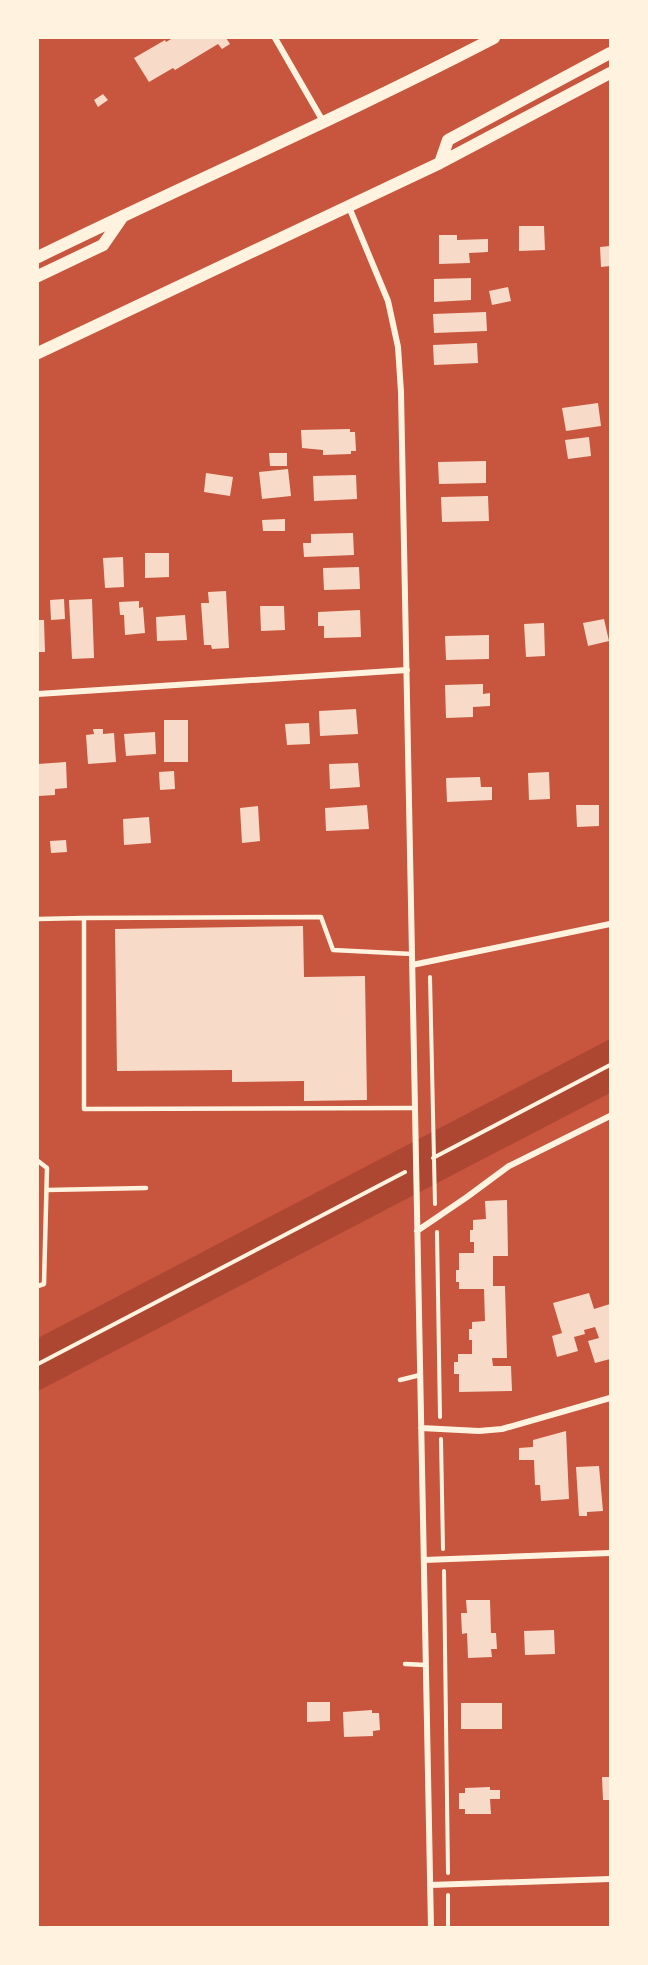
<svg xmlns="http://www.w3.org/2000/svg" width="648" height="1965" font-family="'Public Sans',sans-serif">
<rect width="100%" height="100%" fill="#c8553d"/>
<path fill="#ae4732" d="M610 1039V1093L38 1391V1338Z"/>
<path fill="#f7dbc8" d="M173 38H226L230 44 222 49 218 44 175 70 173 68 149 82 134 58 165 40 166 42Z
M103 94 108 100 98 107 94 100Z
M519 226H544L545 250 519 251Z
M439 235H457V240L488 239V252L469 253 470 263 439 264Z
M610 246V266L601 267 600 247Z
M471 278V300L434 302V279Z
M508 287 511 301 492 305 489 291Z
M486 312 487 331 434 333 433 314Z
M477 343 478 363 434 365 433 345Z
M598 403 601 426 566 431 562 408Z
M350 429V432H355L356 451H351V454L323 455V450L302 448 301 430Z
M589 437 591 456 568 459 565 440Z
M269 453H287V466H270Z
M486 461V483L439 484 438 462Z
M288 469 291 496 262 499 259 472Z
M206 473 233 477 230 496 204 492Z
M356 475 357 499 314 501 313 476Z
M488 496 489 521 442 522 441 497Z
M285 519V531H263L262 520Z
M353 533 354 555 304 557 303 543H311V534Z
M145 553H169V577L145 578Z
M123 557 124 587 105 588 103 558Z
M359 567 360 589 324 590 323 568Z
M226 591 229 648 212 649 211 645H204L201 603H209L208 592Z
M64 599 65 619 51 620 50 600Z
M92 599 94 658 72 659 69 600Z
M139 601V608L143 607 145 633 125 635 124 615H120L119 602Z
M260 606H284L285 630 261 631Z
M360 610 361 637 324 638V626H318V612Z
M185 615 187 640 157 641 156 617Z
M604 619 609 641 588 646 583 623Z
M38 620H44L45 652H38Z
M544 623 545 656 526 657 524 624Z
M489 635V659L446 660 445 636Z
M483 684V694L490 693V706L473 707V717L446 718 445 685Z
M356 709 358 734 320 736 319 711Z
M164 720H188V762H164Z
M309 723 310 744 287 745 285 724Z
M93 729H103V734L114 733 116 762 88 764 86 735 94 734Z
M155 732 156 754 126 756 124 734Z
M66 762 67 788 55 789V795L38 796V764Z
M358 763 360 787 330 789 329 764Z
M174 771 175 789 160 790 159 772Z
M549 772 550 799 529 800 528 773Z
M480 777 481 787H492V800L447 802 446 778Z
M367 805 369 829 326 831 325 808Z
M576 805H599V826L577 827Z
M258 806 260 841 242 843 240 808Z
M149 817 151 843 124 845 123 819Z
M66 840 67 852 51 853 50 841Z
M303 926 304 977 365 976 367 1100 304 1101V1081L232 1082V1070L117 1071 115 929Z
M507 1200 508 1256H493V1286H505L507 1358H492L493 1366H511L512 1391 459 1392V1374H454V1362H458V1354H472V1340H469V1329H472V1322L485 1321 484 1289H459V1282H456V1270H459V1253H474V1242H470V1230H473V1220L486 1219 485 1201Z
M589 1293 594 1309 610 1304V1359L595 1363 588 1341 599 1338 595 1327 584 1330 585 1334 574 1337 578 1351 557 1357 552 1336 562 1333 553 1303Z
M566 1431 569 1499 541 1501 540 1485H535L534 1460H519V1448L533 1447V1440Z
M599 1466 603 1511 587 1512V1516H579L576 1467Z
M466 1600H490L491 1633H496L497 1649H491L492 1657 468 1658 467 1633 462 1634 461 1613H467Z
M554 1630 555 1654 525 1655 524 1631Z
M307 1702H330V1721L307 1722Z
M461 1703H502V1729H461Z
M372 1710V1713H379L380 1730 373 1731V1736L344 1737 343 1712Z
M602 1777H610V1800H603Z
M490 1787V1790H500V1799H490L491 1814H465V1809H459V1793H465V1788Z"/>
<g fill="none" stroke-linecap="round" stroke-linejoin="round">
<path stroke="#fff3e0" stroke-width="4" d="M430 977 435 1204
M433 1158 610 1065
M437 1232 440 1417
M38 1364 405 1172
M441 1439 443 1549
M444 1571 448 1873
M448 1895V1928"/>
<path stroke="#fff3e0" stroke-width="4.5" d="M38 919 84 918
M412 954 333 950 321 917 84 918V1109L415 1108
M38 1161 47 1168 44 1284 38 1286
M47 1190 146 1188
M400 1380 420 1375
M405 1664 426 1665"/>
<path stroke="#fff3e0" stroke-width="6" d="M275 38 324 123
M349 207 388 301 398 347 401 392 431 1928
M38 694 407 670
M412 965 610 924
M417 1231 467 1197 509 1166 610 1116
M421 1428 479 1431 502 1429 610 1398
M424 1560 610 1553
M430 1885 610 1879"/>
<path stroke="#fff3e0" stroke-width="12" d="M440 163 448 140 610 53
M38 257C189 183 344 116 494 38
M38 276 103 245 123 216
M38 353 440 163 610 73"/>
</g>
<rect width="648" height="1965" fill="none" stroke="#fff3e0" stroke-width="78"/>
</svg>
